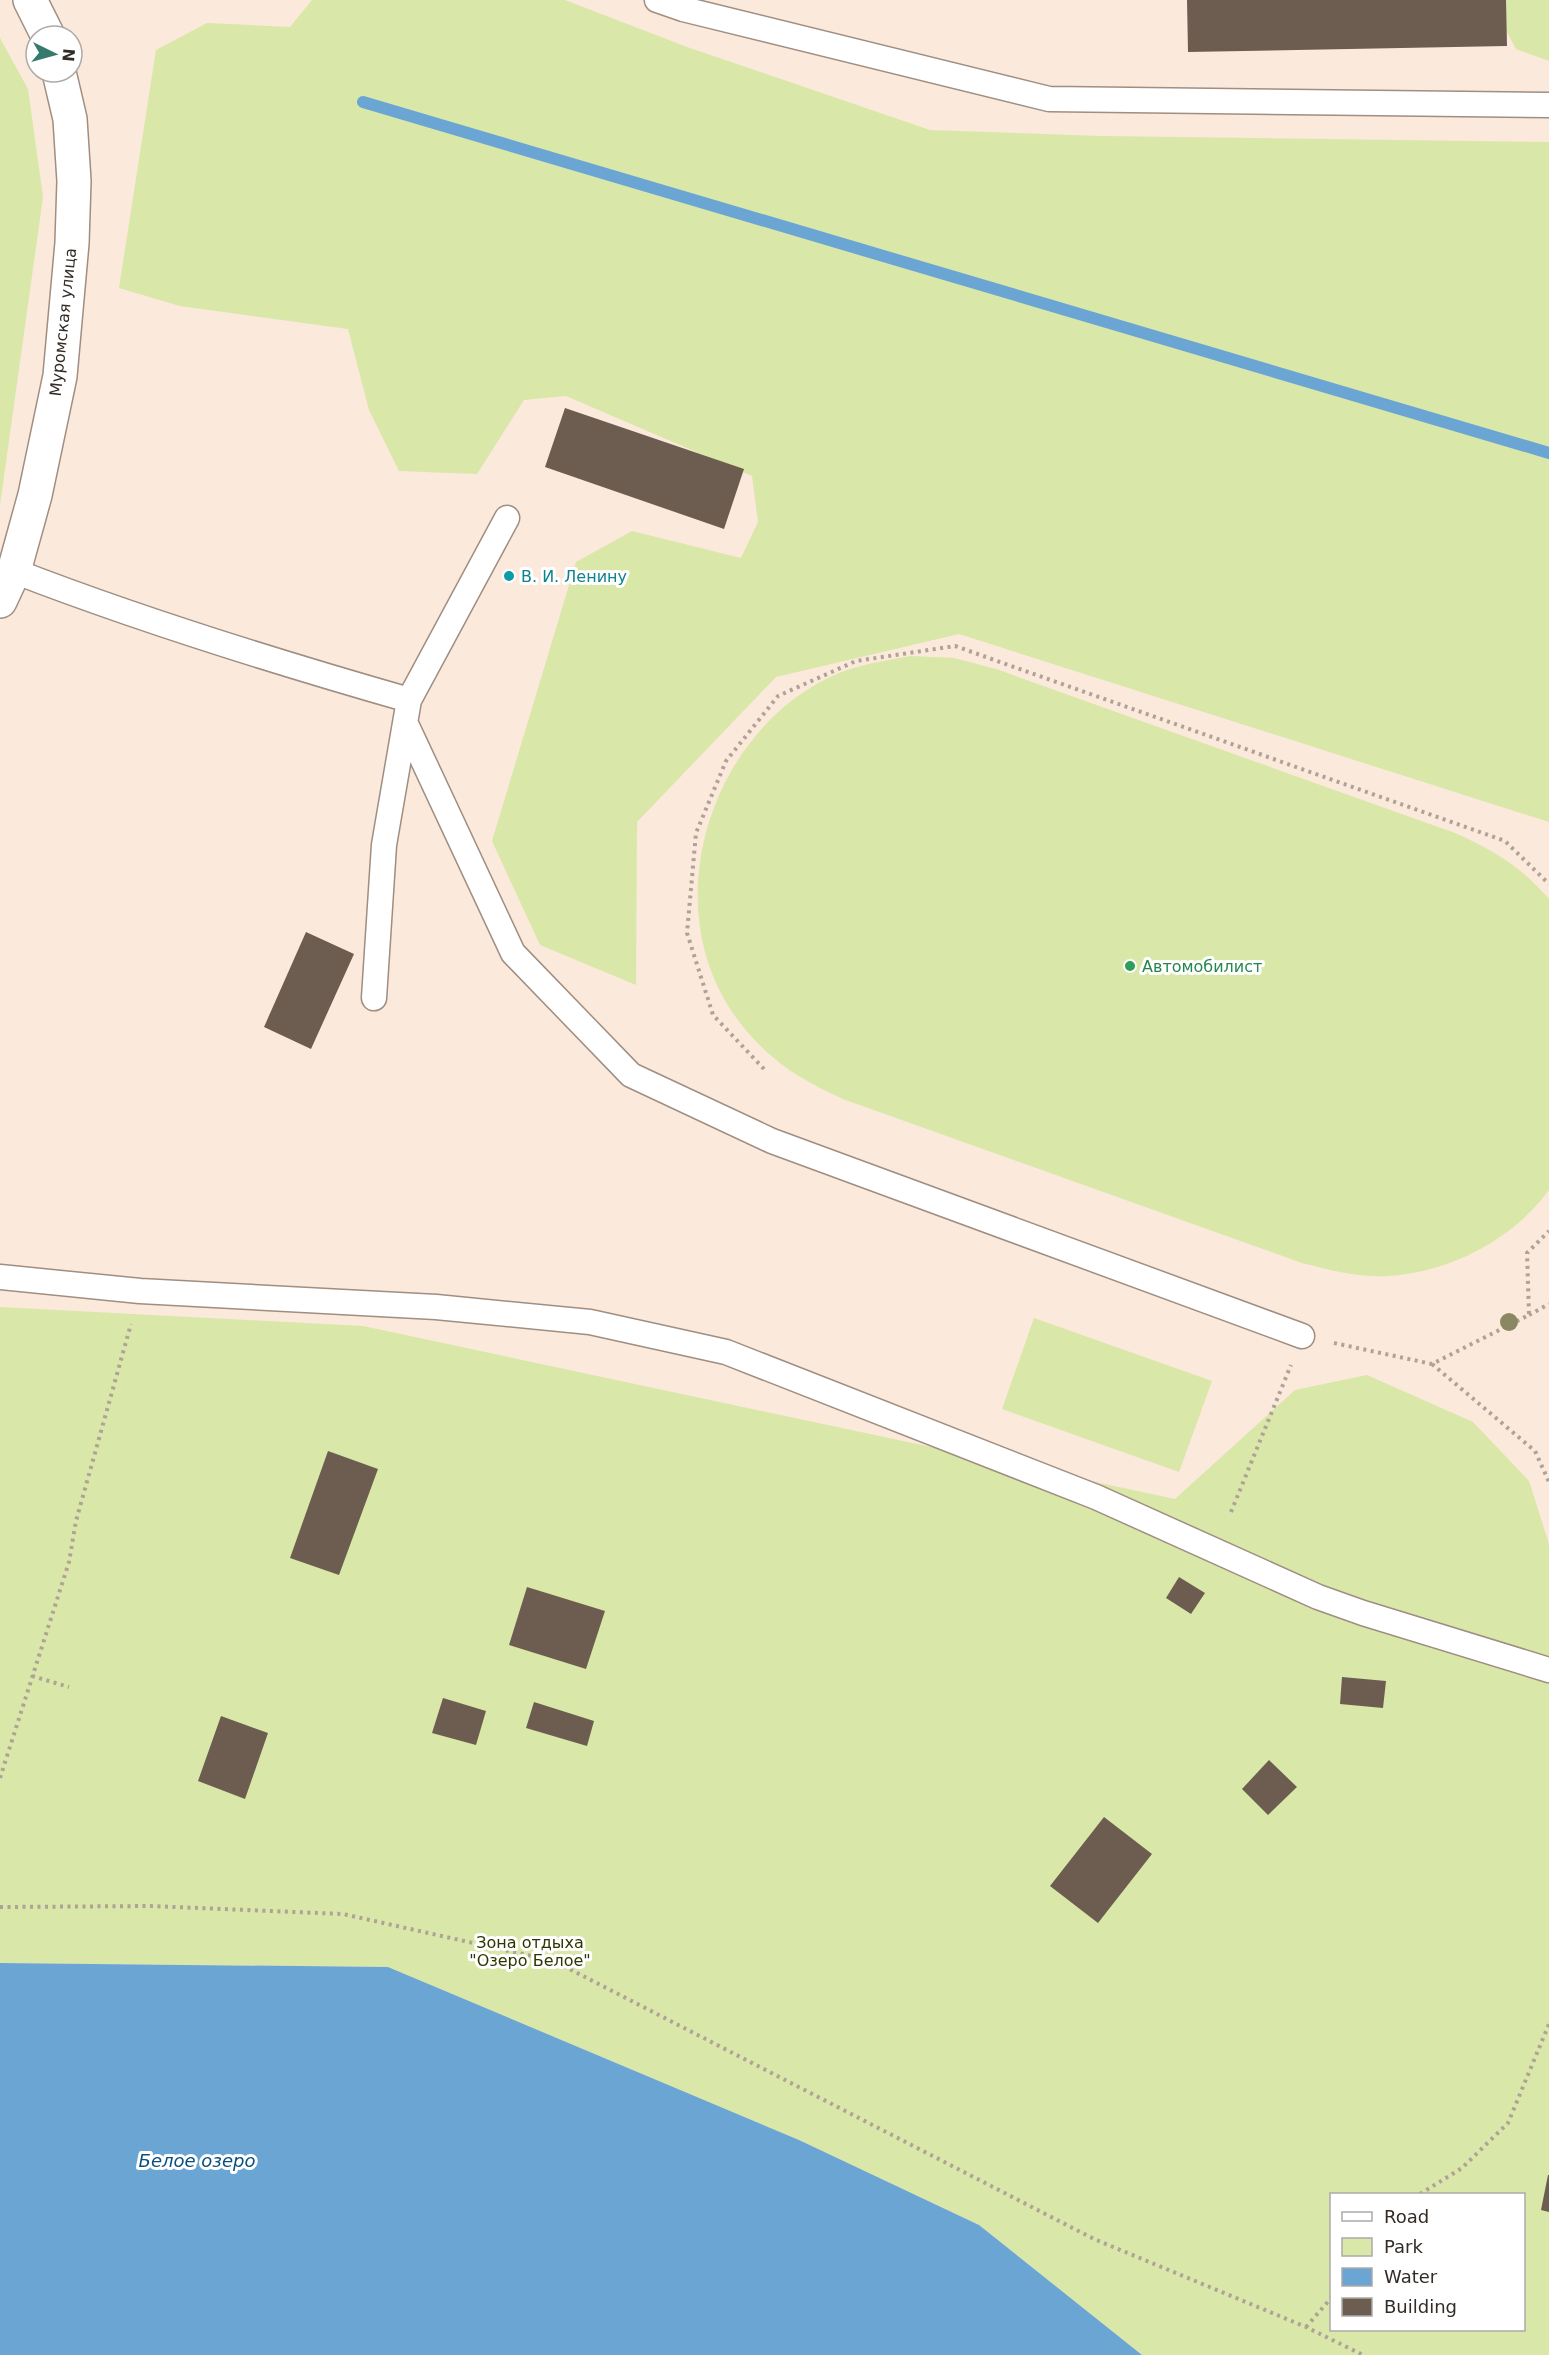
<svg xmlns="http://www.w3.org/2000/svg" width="1549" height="2355" font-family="'DejaVu Sans',sans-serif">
<rect width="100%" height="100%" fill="#fbe9db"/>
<path fill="#d9e7a9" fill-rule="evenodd" d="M312 0H565L687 47 930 130 1101 136 1549 142V822L959 634 776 677 637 822 636 985 540 945 492 841 576 562 632 531 741 558 758 522 752 476 566 396 524 400 477 474 399 471 369 410 348 329 180 306 119 288 156 50 207 23 290 27Z
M1497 0H1549V61L1516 49 1502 23Z
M0 38 28 89 43 197 0 505Z
M911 656 954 658 996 669 1455 833C1495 851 1520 866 1549 899V1190C1512 1240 1450 1272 1388 1276 1359 1278 1330 1270 1302 1263L843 1099C801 1080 770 1061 741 1024 654 914 706 738 828 678 854 665 883 661 911 656Z
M0 1307 363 1326 1175 1499 1295 1390 1367 1375 1473 1422 1529 1481 1549 1544V2355H1142L979 2225 799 2140 388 1967 0 1963ZM1332 2194H1524V2330H1332Z
M1034 1318 1212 1381 1179 1472 1002 1409Z"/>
<path fill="#6ba5d4" d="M0 1963 388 1967 799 2140 979 2225 1142 2355H0Z"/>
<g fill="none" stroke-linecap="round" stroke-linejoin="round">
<path stroke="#6ba5d4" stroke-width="12" d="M363 102 1549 453"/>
</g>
<path fill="#6d5d51" d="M1187 0H1506L1507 46 1188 52Z
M565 408 744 469 724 529 545 467Z
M306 932 354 954 311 1049 264 1027Z
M328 1451 378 1469 339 1575 290 1558Z
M1179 1577 1205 1593 1191 1614 1166 1598Z
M527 1587 605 1611 586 1669 509 1645Z
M1342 1677 1386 1681 1383 1708 1340 1704Z
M443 1698 486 1711 476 1745 432 1733Z
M534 1702 594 1721 587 1746 526 1728Z
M221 1716 268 1733 245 1799 198 1781Z
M1269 1760 1297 1787 1268 1815 1242 1789Z
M1104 1817 1152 1854 1098 1923 1050 1886Z
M1548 2175H1549V2212L1541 2210Z"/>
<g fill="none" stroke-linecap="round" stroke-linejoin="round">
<g stroke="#9f8e81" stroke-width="27">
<path id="lane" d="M657 0 683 9 1049 99 1549 105
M14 571C143 621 276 662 409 700
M406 724 513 953 631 1075 772 1141 1302 1336
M374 998 384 845 409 700 507 518
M0 1277 140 1291 436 1307 590 1322 726 1352 1096 1497 1318 1597 1363 1613 1549 1670"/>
</g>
<g stroke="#9f8e81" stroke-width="36">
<path id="secondary" d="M30 0 48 36
M0 601 14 571 35 495 60 376 72 243 74 181 70 119 59 72"/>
</g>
<path stroke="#b0a297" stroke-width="4" stroke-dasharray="3 4.5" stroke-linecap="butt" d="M764 1069 713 1015 687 933 696 833 726 761 778 696 856 661 955 646 1505 841 1549 884
M1529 1315 1549 1304
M1334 1343 1432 1364 1529 1315 1527 1253 1549 1231
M1432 1364 1535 1451 1549 1482
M1231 1512 1291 1365
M32 1676 69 1687
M0 1778 69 1562 76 1521 131 1324
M0 1907 150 1906 343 1914 554 1961 1094 2239 1306 2327 1363 2355
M1420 2194 1462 2168 1508 2123 1549 2024
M1306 2327 1332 2297"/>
<use href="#lane" stroke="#fff" stroke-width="24"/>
<use href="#secondary" stroke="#fff" stroke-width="33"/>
</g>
<circle fill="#8a8763" cx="1509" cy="1322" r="9"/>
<circle fill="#0f9aa8" stroke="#fff" stroke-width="2" cx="509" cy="576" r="6"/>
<circle fill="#2e9e5b" stroke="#fff" stroke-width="2" cx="1130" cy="966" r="6"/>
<g text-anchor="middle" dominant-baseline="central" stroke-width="6" stroke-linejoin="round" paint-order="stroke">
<g font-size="16" fill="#322b26" stroke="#fff">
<text transform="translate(63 322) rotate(-84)">Муромская улица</text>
</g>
<g font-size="16" fill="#0d838f" stroke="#fff" text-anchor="start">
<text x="521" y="576">В. И. Ленину</text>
</g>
<g font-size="16" fill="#27864d" stroke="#fff" text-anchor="start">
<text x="1142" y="966">Автомобилист</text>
</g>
<g font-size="16" fill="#2e3600" stroke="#fff">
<text x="530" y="1942">Зона отдыха<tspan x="530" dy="18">"Озеро Белое"</tspan></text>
</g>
<g font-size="18" font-style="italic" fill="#09507d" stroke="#fff">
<text x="197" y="2160">Белое озеро</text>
</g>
</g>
<rect x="1330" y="2193" width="195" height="138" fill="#ffffff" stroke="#adaaa8" stroke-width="1.5"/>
<rect x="1342" y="2212" width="30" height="9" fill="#ffffff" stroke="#adaaa8" stroke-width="1.5"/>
<text x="1384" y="2223" font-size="18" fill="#322b26">Road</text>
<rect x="1342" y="2238" width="30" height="18" fill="#d9e7a9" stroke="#adaaa8" stroke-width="1.5"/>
<text x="1384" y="2253" font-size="18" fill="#322b26">Park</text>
<rect x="1342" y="2268" width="30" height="18" fill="#6ba5d4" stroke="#adaaa8" stroke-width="1.5"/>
<text x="1384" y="2283" font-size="18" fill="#322b26">Water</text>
<rect x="1342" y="2298" width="30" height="18" fill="#6d5d51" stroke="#adaaa8" stroke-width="1.5"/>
<text x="1384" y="2313" font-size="18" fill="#322b26">Building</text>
<g transform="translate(54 54) rotate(95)"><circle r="28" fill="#ffffff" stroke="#adaaa8" stroke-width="1.5"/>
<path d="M0-4.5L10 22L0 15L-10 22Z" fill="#367a6e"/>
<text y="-9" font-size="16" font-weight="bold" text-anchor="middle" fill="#322b26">N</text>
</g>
</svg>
